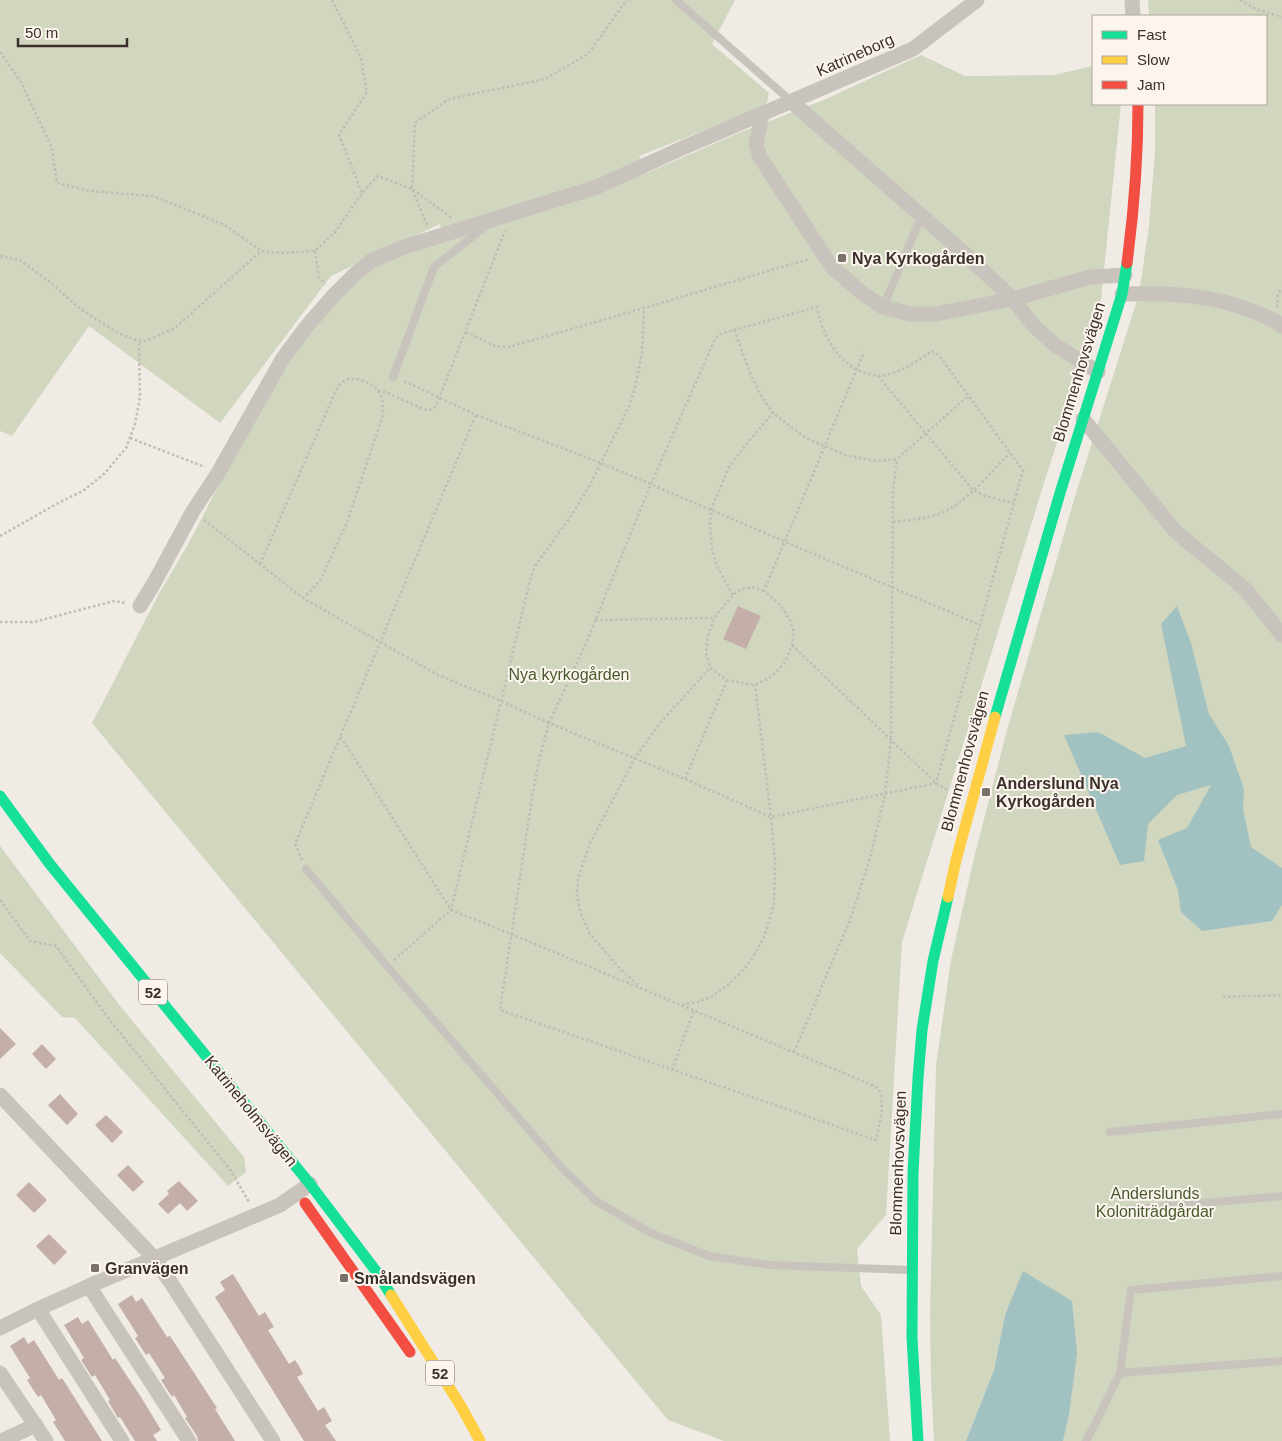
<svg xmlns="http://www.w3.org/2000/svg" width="1282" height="1441" font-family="Helvetica,sans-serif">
<rect width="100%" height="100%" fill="#f0ebe5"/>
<path fill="#d1d6bf" d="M0 0H735L712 44 769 93 766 106 639 156 647 173 736 134 826 99 921 55 965 76 1054 75 1093 66V104H1121L1100 309 1044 483 902 942 886 1215 857 1249 861 1286 881 1315 890 1441H724L668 1420 92 723C115 680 137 635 160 592 172 571 185 551 196 529 242 441 286 344 361 277 384 256 415 249 443 239L440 224 331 276 220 423 89 326 12 436 0 431Z
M1148 0H1282V1441H1063L1069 1415 1005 1315 994 1370 966 1441H934L931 1379 930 1315 936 1066 951 960 974 858 1007 730 1076 493 1139 294 1149 226 1155 152V104H1266V16H1149Z
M0 846 121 1007 244 1157 246 1172 228 1186 75 1018 62 1017 0 953Z"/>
<path fill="#a1c2c1" d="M1177 606 1191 643 1209 714 1229 746 1244 789 1243 809 1251 847 1282 868V905L1272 921 1202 931 1181 912 1178 890 1158 840 1187 828 1211 785 1177 795 1148 824 1144 861 1120 865 1064 735 1098 732 1145 758 1186 746 1161 624Z
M1023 1271 1072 1301 1077 1353 1069 1415 1063 1441H966L994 1370 1005 1315Z"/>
<path fill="#c3afa7" d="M738 606 761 616 746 649 723 639Z
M0 1028 16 1044 0 1059Z
M42 1044 56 1059 46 1069 32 1054Z
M60 1094 78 1114 67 1125 48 1105Z
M106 1115 123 1132 112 1143 95 1125Z
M128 1165 144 1182 133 1192 117 1175Z
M179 1181 198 1201 187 1211 180 1203 168 1214 158 1204 169 1194 167 1191Z
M29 1182 47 1200 34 1213 16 1195Z
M49 1234 67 1252 54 1265 36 1246Z
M233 1274 259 1316 265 1312 274 1327 268 1330 289 1364 295 1360 299 1366 303 1374 297 1377 318 1411 324 1407 332 1421 325 1425 336 1441H304L225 1313 215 1297 225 1290 220 1282Z
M132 1295 136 1302 142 1298 167 1337 170 1336 217 1408 215 1409 235 1441H198L197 1436 185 1418 187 1417 174 1395 172 1397 161 1380 165 1378 149 1353 146 1355 135 1338 138 1336 118 1304Z
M78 1317 82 1324 88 1320 113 1360 115 1358 141 1397 161 1430 153 1435 157 1441H135L120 1417 118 1418 108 1401 110 1400 95 1375 92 1377 81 1360 84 1358 64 1325Z
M24 1337 28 1344 34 1340 59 1380 62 1378 102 1441H65L53 1422 56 1420 41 1395 38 1397 27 1380 30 1378 10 1346Z"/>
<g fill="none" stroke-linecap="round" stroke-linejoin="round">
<path stroke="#c2bbb6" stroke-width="2.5" stroke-dasharray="2.5 2.5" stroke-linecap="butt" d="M332 0 361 58 367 92 339 135 362 193
M1240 0 1256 9 1282 17
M0 52 21 82 52 148 57 183 90 191 153 196 225 225 261 251
M427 225 412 189 452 218
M315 251 319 277 325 284
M0 256 20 260 51 283 78 307 100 322 122 335 139 341H145L175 328 261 251 282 253 315 251 335 232 362 193 378 176 412 189 415 123 449 99 545 79 588 54 623 5 628 0
M1277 307 1278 294 1282 288
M734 330 751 375 760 394 773 413 806 438 848 456 878 461 897 459 968 396
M466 332 495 346 509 347 644 308 809 259
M878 376 973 490 985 496 1014 503
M404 381 476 415 601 463 980 625
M378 391 385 392 423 409 430 410 436 406 505 231
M130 438 205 467
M204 520 303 598 436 674 501 701 549 723 685 779 771 817 936 783 1023 470 1010 453 939 355 932 351C916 362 900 373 880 376 876 376 872 375 869 374 839 367 822 335 817 307L720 334 715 339 651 484 586 643 549 723 539 760 532 798 500 1010 876 1140C878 1128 887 1100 878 1089 876 1087 874 1086 872 1085L511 934 451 910 341 737
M893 522C909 520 925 519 939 514 964 505 991 472 1010 453
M0 536 62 501 83 491 105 473 126 448 135 424 140 397 139 341
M260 564 337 388C340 384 344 380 349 379 358 377 373 384 378 391 383 398 383 406 383 415L347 522 320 581 303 598
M764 591 752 587 741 589 733 595 714 618 708 637 706 652 710 667 718 674 727 680 755 685 772 676 784 664 792 645 794 632 790 620 780 605 764 591 864 352
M733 595 717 566 712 550 710 524 711 510 729 467 748 442 773 413
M595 620 713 618
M0 622H34L114 601 125 603
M792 645 936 783 947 790
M685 779 727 680
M302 860 295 844 476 415
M0 900 30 941 56 946 109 1019 231 1171 249 1202
M394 960 451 910 531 576 535 566 571 516 591 483 629 406 635 388 642 353 644 308
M638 985 620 969 590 934 581 914 577 896 578 878 590 843 635 758 660 723 710 668
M1223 997 1282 995
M682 1005 698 1002 713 996 731 982 746 967 756 952 765 935 774 903 775 860 771 817 755 685
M794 1052 850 920 870 858 885 794 891 740 893 490 897 459
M672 1070 694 1010"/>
<path stroke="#c9c3be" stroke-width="8" d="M676 0 792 102
M883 307 922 215
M393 377 434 267 486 226
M306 869 387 966 562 1168 596 1201 651 1233 709 1256 769 1265 911 1270
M1110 1132 1282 1114
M1125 1210 1282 1196
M1120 1373 1282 1361
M1086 1441 1094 1426 1120 1373 1131 1290 1282 1276"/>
<path stroke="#c9c3be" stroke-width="15" d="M1132 0 1133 16
M792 102 965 254 1013 299 1034 326 1055 345 1098 372
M762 115 756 144 760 157 831 266 862 293 883 307 910 314H936L1013 299 1090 277 1125 275
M1122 294C1169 293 1210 294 1255 312 1264 316 1274 319 1282 326
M1083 419 1175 531 1245 589 1282 635
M140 606 154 583 193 511 218 473 283 358 307 326 334 295 354 275 371 261 404 247 597 187 687 146 913 49 977 0
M0 1095 153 1257 169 1280 273 1441
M89 1286 189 1441
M38 1309 122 1441
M0 1328 38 1309 89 1286 280 1205 310 1184
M0 1373 46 1441
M1 1441 36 1425"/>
<path stroke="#16e098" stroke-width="11" d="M995 717 1060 493 1122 294 1127 263
M0 796 49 863 310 1184 376 1271 391 1295
M918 1441 912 1338 913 1173 918 1078 922 1030 933 961 948 897"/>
<path stroke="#ffcf43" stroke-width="11" d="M948 897 956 860 995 717
M391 1295 462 1408 480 1441"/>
<path stroke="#f24e42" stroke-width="11" d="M1127 263C1134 210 1138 158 1138 104
M305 1203 410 1352"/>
</g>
<g fill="#7a716c" stroke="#fbf5ee" stroke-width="2">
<rect x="837" y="253" width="10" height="10" rx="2.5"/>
<rect x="981" y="787" width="10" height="10" rx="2.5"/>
<rect x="90" y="1263" width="10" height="10" rx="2.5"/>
<rect x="339" y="1273" width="10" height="10" rx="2.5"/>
</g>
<g text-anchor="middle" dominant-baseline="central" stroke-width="4" stroke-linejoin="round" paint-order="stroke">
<g fill="#fbf5ee" stroke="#756b66" stroke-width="1">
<rect x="139" y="979.5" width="28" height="25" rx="4"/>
<rect x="426" y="1360.5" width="28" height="25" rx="4"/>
</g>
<g font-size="15" font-weight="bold" fill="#3b302b">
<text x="153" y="992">52</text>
<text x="440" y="1373">52</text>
</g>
<g font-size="16" fill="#3b302b" stroke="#fbf5ee">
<text transform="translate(855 55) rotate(-24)">Katrineborg</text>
<text transform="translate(1079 372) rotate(-73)">Blommenhovsvägen</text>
<text transform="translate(965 761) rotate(-75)">Blommenhovsvägen</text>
<text transform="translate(251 1111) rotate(51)">Katrineholmsvägen</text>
<text transform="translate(898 1163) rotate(-88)">Blommenhovsvägen</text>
</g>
<g font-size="16" font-weight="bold" fill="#3b302b" stroke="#fbf5ee" text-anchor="start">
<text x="852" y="258">Nya Kyrkogården</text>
<text x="996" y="783">Anderslund Nya<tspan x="996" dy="18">Kyrkogården</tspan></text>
<text x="105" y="1268">Granvägen</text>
<text x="354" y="1278">Smålandsvägen</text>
</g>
<g font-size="16" fill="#4a5a2e" stroke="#fbf5ee">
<text x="569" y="674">Nya kyrkogården</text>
<text x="1155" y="1193">Anderslunds<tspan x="1155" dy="18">Koloniträdgårdar</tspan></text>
</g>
</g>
<rect x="1092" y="15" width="175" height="90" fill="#fbf5ee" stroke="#aea6a0"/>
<rect x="1102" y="31" width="25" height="8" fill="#16e098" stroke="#aea6a0"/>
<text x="1137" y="40" font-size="15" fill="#3b302b">Fast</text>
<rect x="1102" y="56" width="25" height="8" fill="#ffcf43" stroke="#aea6a0"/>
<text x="1137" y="65" font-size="15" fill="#3b302b">Slow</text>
<rect x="1102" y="81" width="25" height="8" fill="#f24e42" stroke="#aea6a0"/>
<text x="1137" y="90" font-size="15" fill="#3b302b">Jam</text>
<path d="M18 38v8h109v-8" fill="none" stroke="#3b302b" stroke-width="2.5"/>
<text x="25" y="38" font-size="15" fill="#3b302b" stroke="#fbf5ee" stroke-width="4" paint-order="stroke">50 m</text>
</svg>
